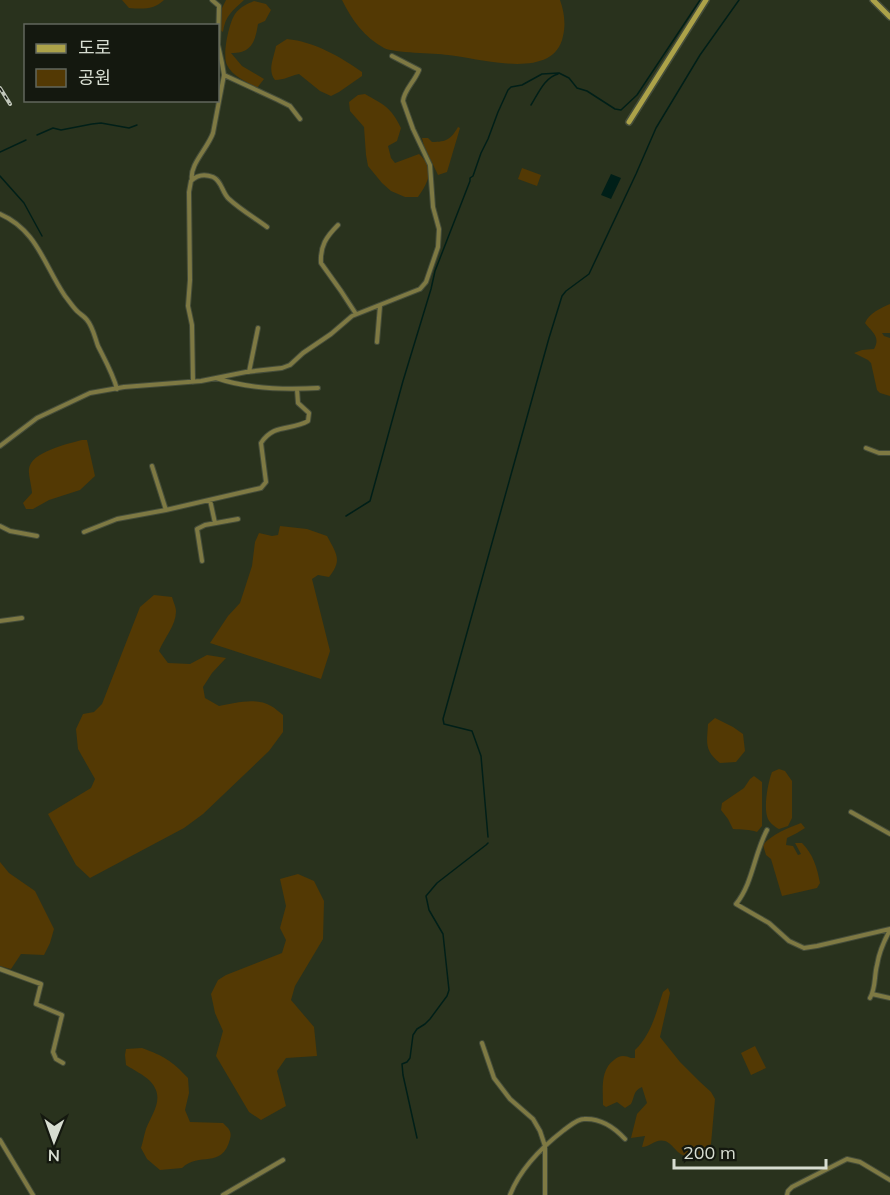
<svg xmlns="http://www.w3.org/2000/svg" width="890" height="1195" font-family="Mulish,'Noto Sans KR',sans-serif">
<rect width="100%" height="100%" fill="#29321d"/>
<path fill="#533904" d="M122 0H164C154 10 142 9 129 8Z
M226 0H244C232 11 225 16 223 32L220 30 221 10Z
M342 0H560C564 11 566 24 563 36 554 82 479 58 448 55 434 53 394 53 384 48 365 38 351 19 342 0Z
M254 1 266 4 271 10 265 21 258 24C255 43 251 53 231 53L242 66 264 79 257 88C247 82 232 76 227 65 222 55 229 23 235 14 240 7 247 4 254 1Z
M287 39C315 42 339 56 362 72V76L339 92 331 96 320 91 299 74C290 76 284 80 275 80 267 70 274 58 276 46Z
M365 94C384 105 391 107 401 128L397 141 388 146 391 158 395 163 419 154C423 158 429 164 429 170 430 179 423 190 418 197H405L391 191 382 183 368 166 366 155 364 127 350 111 349 102 358 95Z
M458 127 460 128 447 172 438 175 424 146 422 138H428L432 142C447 142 451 139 458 127Z
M522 168 541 175 537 186 518 179Z
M890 304V333H882L884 336 890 338V396L880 393 877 390 871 363 868 360 854 353 862 350 874 349C881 337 872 332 865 323 869 313 881 308 890 304Z
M82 440H87L95 476 80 490 49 500 33 509H26L23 503 32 493C32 488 28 473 29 469 31 452 67 444 82 440Z
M280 526 307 529 327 536C336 553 343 560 329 577L318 575 312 579 330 651 321 679 210 643 228 616 240 603 252 566 255 542 259 533 272 536 278 535Z
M154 595 172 597C173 601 176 607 176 611 176 626 164 638 159 651L168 663 190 664 207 655 226 658 212 673 203 687 205 698 219 706C235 703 256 697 271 706 275 708 279 712 283 715V732L269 751 203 814 184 828 90 878 76 865 48 814 91 788 95 779 78 749 76 729 83 714 94 712 102 704 140 607Z
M715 718 733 727 743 734 745 751 736 762 720 763C704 750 707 743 708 724Z
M779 769 785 771 792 781V818L788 826 779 829C775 827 770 823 768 819 763 809 768 782 772 772Z
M754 776 762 782V826L757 832C749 829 742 830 733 829L728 819 721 810 722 803 744 788 750 779Z
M801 823 805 828 797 833 787 838 786 845 793 846 798 855 801 854 795 843H802C813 854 817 867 820 883L817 888 782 896 771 859 766 855 763 845C772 834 788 828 801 823Z
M0 862 9 873 35 891 54 929 50 943 44 955 21 954 11 969 0 966Z
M298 874 314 881 324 901 323 939 295 986 291 1000 314 1027 317 1056 286 1058 277 1071 286 1106 261 1120 249 1112 216 1056 223 1031 215 1013 211 994 218 980 226 975 282 953 286 940 280 928 286 906 280 879Z
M668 988 670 993 660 1037 680 1062 699 1081 711 1092 715 1099 711 1144 707 1152C696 1157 685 1160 676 1150 673 1147 669 1142 665 1141 656 1138 650 1147 642 1147L645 1136 631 1138 637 1114 647 1103 642 1087C633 1091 635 1096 631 1104L625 1108 617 1102 606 1107 603 1105C603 1090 600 1070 614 1060 619 1055 625 1055 631 1058H635V1050C651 1035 656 1013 663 992Z
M755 1046 766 1068 751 1075 741 1053Z
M142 1048C164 1056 172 1061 188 1078L189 1093 185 1110 190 1122 223 1123C229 1129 232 1131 230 1139 222 1170 199 1151 182 1168L160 1170 147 1159 141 1148C143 1142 144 1135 146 1129 152 1113 166 1098 150 1081 144 1075 134 1070 126 1065L125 1055 126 1049Z"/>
<path fill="#001f18" d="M611 174 621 178 611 199 601 195Z"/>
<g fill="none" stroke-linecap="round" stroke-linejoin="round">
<path stroke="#001f18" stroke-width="1.5" d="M531 105C538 94 545 77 558 74
M37 135 53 128 61 130 92 124 101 123 129 128 137 125
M0 152 26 140
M0 176 24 203 42 236
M346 516 370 501 403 381 431 289 435 271 470 181V178L473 176 481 153 488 139 498 112 508 90 511 87 522 85 542 74 559 73 569 78 577 88 587 91 615 109 621 110 637 95 700 0
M488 837 481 756 472 731 444 724 443 719 549 338 562 296 566 291 589 274 636 174 656 128 700 55 739 0
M417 1138 403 1075 402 1064 407 1062 410 1058 413 1035 417 1029 425 1024 430 1019 447 996 449 990 443 934 429 910 426 896 437 883 486 845 488 843"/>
<g stroke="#454d3a" stroke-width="6">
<path id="street" d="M224 75 278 100 290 106 300 119
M192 180C189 165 208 148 213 133L224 75 222 63 218 45 219 6 212 0
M0 214C37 230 44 265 65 296 69 301 73 307 77 311 80 314 85 317 87 320 93 327 95 338 98 346 105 360 113 374 117 389
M338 225C326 237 320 246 321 263L341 291 356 314
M377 342 380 306
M249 372 258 328
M216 378C248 389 284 390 318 388
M193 382 192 325 188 306 190 280 189 192 191 181C197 175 205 174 213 177 222 181 222 193 229 199 241 210 255 218 267 227
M0 446 37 418 90 393 124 387 201 381 246 372 282 368 290 365 303 353 331 334 352 316 420 289 426 282 438 247 439 229 433 207 430 165 413 129 403 101C404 90 415 81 419 70L392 56
M866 448 879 453H890
M152 466 166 510
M210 500 215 523
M0 526 10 531 37 536
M84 532 117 519 166 510 261 488 266 482 261 443C274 423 291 431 308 421L309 413 298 403 297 389
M202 561 197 529 205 525 238 519
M0 621 22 618
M851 812 890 834
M767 830C754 854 753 883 736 904L769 923 789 941 804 948 817 946 890 929
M0 969 41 984 36 1004 62 1015 53 1052 56 1059 63 1063
M872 994 890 998
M870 998C876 988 874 976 877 965 879 952 884 941 890 930
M482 1043 494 1078 510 1099 533 1119 540 1131 545 1146V1195
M0 1140 33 1195
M223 1195 283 1160
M510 1195C520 1169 542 1147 564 1130 570 1126 577 1119 584 1119 601 1118 614 1127 625 1139
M787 1195 788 1191 792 1187 847 1159 860 1162 890 1180"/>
</g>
<g stroke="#454d3a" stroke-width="8">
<path id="secondary" d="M873 0 890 17
M629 122 706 0"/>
</g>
<use href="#street" stroke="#7e7943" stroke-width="4"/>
<use href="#secondary" stroke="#aca249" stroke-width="5"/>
<g stroke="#c1c7ba" stroke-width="4">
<path id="rail" d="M0 88 10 104"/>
</g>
<use href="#rail" stroke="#14180f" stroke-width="1.5" stroke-dasharray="4.5" stroke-linecap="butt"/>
</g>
<rect x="24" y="24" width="195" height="78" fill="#14180f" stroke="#62675d" stroke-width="1.5"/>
<rect x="36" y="44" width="30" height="9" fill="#aca249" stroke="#62675d" stroke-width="1.5"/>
<text x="78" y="54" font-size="18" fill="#d7ddd1">도로</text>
<rect x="36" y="69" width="30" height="18" fill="#533904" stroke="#62675d" stroke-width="1.5"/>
<text x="78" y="84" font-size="18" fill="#d7ddd1">공원</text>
<g transform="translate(54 1141) rotate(181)" stroke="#14180f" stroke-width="4.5" paint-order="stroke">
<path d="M0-4.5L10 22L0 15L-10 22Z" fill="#d7ddd1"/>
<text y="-9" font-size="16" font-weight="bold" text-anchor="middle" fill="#d7ddd1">N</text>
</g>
<path d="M674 1159v9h152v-9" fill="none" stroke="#d7ddd1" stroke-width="3"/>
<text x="683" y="1159" font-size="18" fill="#d7ddd1" stroke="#14180f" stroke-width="4.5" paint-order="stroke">200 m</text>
</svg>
